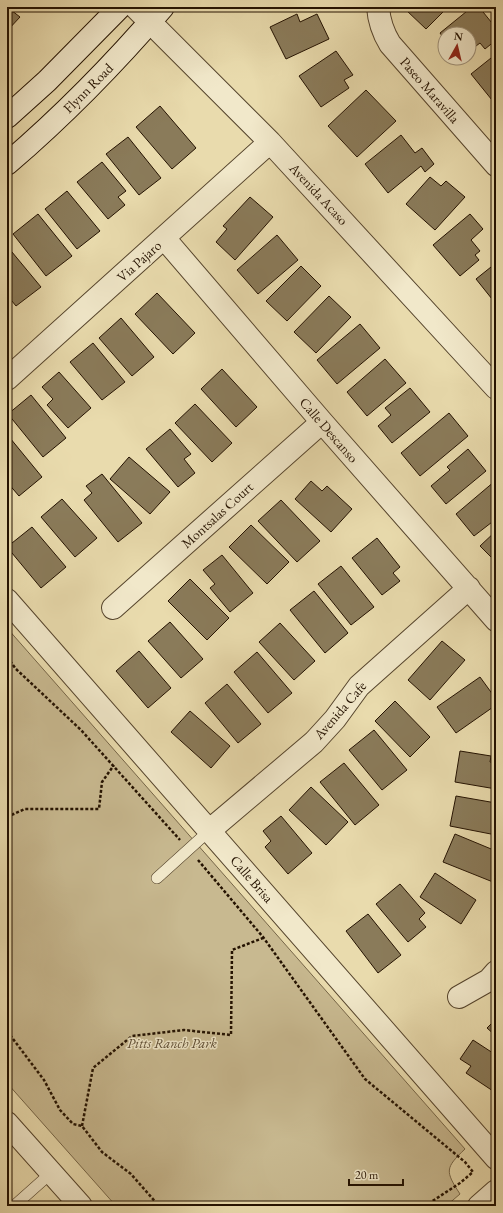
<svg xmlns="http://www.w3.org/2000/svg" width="503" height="1213" font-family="'EB Garamond',serif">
<rect width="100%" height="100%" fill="#e9dbad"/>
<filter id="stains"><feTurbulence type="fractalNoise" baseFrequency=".005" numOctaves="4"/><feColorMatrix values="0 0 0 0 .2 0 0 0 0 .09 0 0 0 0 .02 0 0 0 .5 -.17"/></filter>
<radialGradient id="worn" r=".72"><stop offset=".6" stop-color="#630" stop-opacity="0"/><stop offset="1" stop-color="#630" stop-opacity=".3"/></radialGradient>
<path fill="#c8b990" stroke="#766648" d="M7 628 465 1149C445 1168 445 1171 460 1194L446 1206H116L7 1083Z"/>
<path fill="#8a7b5a" stroke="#241201" d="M7 7 20 17 7 31Z
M409 7H448L426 29 406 10Z
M472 7H479L496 28V40L485 49 480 43 472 49 469 45V34H445V40L440 33Z
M297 14 300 22 317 14 329 39 286 59 270 27Z
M336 51 353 75 344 80 349 88 321 107 299 76Z
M496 54V105L471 74Z
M366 90 396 121 357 157 328 126Z
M160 106 196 148 172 169 136 127Z
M401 135 415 153 422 148 434 164 425 172 421 166 388 193 365 164Z
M128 137 161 178 139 195 106 154Z
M102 162 126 191 118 197 125 205 108 219 77 182Z
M430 177 441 186 446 181 465 197 435 230 406 204Z
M67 191 100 231 77 249 45 209Z
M250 197 273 217 235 260 216 242 227 229 223 226Z
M38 214 72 256 46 276 13 234Z
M470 214 483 229 471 240 480 251 475 255 479 260 460 276 433 245Z
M277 235 298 260 258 294 237 270Z
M7 246 41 287 16 306 7 295Z
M496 263V304L476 279Z
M301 266 321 286 287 321 266 301Z
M157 293 195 333 173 354 135 314Z
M329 296 351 317 316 353 294 332Z
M121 318 154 357 132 376 99 338Z
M360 324 380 348 337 384 317 360Z
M93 343 125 382 102 400 70 362Z
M385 359 406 383 367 416 347 392Z
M222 369 257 407 236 427 201 389Z
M59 372 91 408 68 428 47 405 53 399 42 387Z
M410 388 430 412 392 443 378 426 391 415 385 408Z
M31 395 66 438 43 457 8 414Z
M195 404 232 443 212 462 175 423Z
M449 413 468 436 420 476 401 453Z
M170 429 191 454 184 459 195 473 178 487 146 449Z
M10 438 42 477 19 496 7 482V440Z
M468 449 486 471 446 504 431 486 450 470 447 467Z
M129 457 170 492 150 514 110 479Z
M102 474 142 523 118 542 84 500 92 493 86 486Z
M311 481 322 491 327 486 352 509 331 532 295 499Z
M495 481 496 519 474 536 456 514Z
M62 499 97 538 75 557 41 517Z
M281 500 320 541 297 562 258 521Z
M251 525 289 562 267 584 229 547Z
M32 527 66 567 41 588 7 547Z
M496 531V562L480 546Z
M377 538 400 567 393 573 400 581 382 595 352 558Z
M222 555 253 593 230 612 210 588 215 584 203 570Z
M341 566 374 607 351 625 318 584Z
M190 579 229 618 207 640 168 601Z
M314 591 348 633 325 653 290 610Z
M170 622 203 659 181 678 148 641Z
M280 623 315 661 294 680 259 642Z
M442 641 465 660 430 700 408 680Z
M139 651 171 688 148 708 116 671Z
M257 652 292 693 268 713 234 672Z
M480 677 496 699V705L456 733 437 707Z
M227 684 261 724 238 743 205 703Z
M395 701 430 737 410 757 375 721Z
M190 711 230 746 211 768 171 732Z
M374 730 407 770 382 790 349 750Z
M460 751 491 756 490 762 496 763V789L455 782Z
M344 763 379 805 355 825 320 782Z
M311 787 348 822 326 845 289 810Z
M456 796 496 803V835L450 826Z
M281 816 312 853 288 874 265 847 271 841 263 831Z
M455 834 496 851V875L493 882 443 862Z
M435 873 476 900 461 924 420 897Z
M400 884 425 913 419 919 426 927 408 942 376 904Z
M368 914 401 955 378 973 346 931Z
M496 1019V1036L487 1028Z
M473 1040 496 1055V1093L466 1073 471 1066 460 1059Z"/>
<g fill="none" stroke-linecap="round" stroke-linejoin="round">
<g stroke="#55442c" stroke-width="12">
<path id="service" d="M157 878 210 830
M14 1206 51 1173"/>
</g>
<g stroke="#55442c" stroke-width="24">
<path id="minor" d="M135 7 270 142 496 388
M378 7C379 21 382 31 390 44L496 165
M164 238 322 422 496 620
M7 379 270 142
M7 600 496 1158
M113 608 322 422
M210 830 314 742 335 719 359 686 469 588
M459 997 489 980 496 972
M7 1123 81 1206
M479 1206 496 1191"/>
</g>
<g stroke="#241201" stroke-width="24">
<path id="secondary" d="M7 117 47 81 120 7
M7 164C63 116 115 63 163 7"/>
</g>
<path stroke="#241201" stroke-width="2.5" stroke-dasharray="3 2" stroke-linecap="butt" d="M7 657 16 669 81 730 180 840
M7 817 25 809H99L102 782 114 765
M198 860 263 937 365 1079 465 1162 473 1172 460 1183 425 1206
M7 1031 44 1080 60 1110 73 1124 82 1126 102 1152 131 1174 159 1206
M82 1126 93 1068 132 1036 184 1030 231 1035 232 950 263 938"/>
<use href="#service" stroke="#f1e8ca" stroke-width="11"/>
<use href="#minor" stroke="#f1e8ca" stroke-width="22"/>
<use href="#secondary" stroke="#f1e8ca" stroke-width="22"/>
</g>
<g text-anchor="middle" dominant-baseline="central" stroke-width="3" stroke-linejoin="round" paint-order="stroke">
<g font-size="14" fill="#241201" stroke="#f1e8ca">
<text transform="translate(88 88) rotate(-45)">Flynn Road</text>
<text transform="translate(430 90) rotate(49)">Paseo Maravilla</text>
<text transform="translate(319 194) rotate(47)">Avenida Acaso</text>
<text transform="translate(139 261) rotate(-42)">Via Pajaro</text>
<text transform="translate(329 430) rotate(49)">Calle Descanso</text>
<text transform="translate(217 515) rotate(-42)">Montsalas Court</text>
<text transform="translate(340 710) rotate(-49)">Avenida Cafe</text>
<text transform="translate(252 879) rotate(49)">Calle Brisa</text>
</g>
<g font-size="14" font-style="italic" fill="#5d4c33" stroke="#f1e8ca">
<text x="172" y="1043">Pitts Ranch Park</text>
</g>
</g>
<rect width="503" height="1213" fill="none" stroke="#e9dbad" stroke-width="24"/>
<rect x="8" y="8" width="487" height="1197" fill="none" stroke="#241201" stroke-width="2"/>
<rect x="12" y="12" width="479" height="1189" fill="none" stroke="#241201"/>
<g transform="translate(457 46) rotate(8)"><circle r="19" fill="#f1e8ca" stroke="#9f927a"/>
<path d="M0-3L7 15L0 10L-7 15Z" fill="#8f2418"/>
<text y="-6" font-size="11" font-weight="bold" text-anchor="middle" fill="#241201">N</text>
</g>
<path d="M349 1179v6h54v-6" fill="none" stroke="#241201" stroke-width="2"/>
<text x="355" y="1179" font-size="12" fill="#241201" stroke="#f1e8ca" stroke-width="3" paint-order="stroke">20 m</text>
<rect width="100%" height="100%" filter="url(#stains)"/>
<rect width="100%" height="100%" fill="url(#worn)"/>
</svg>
